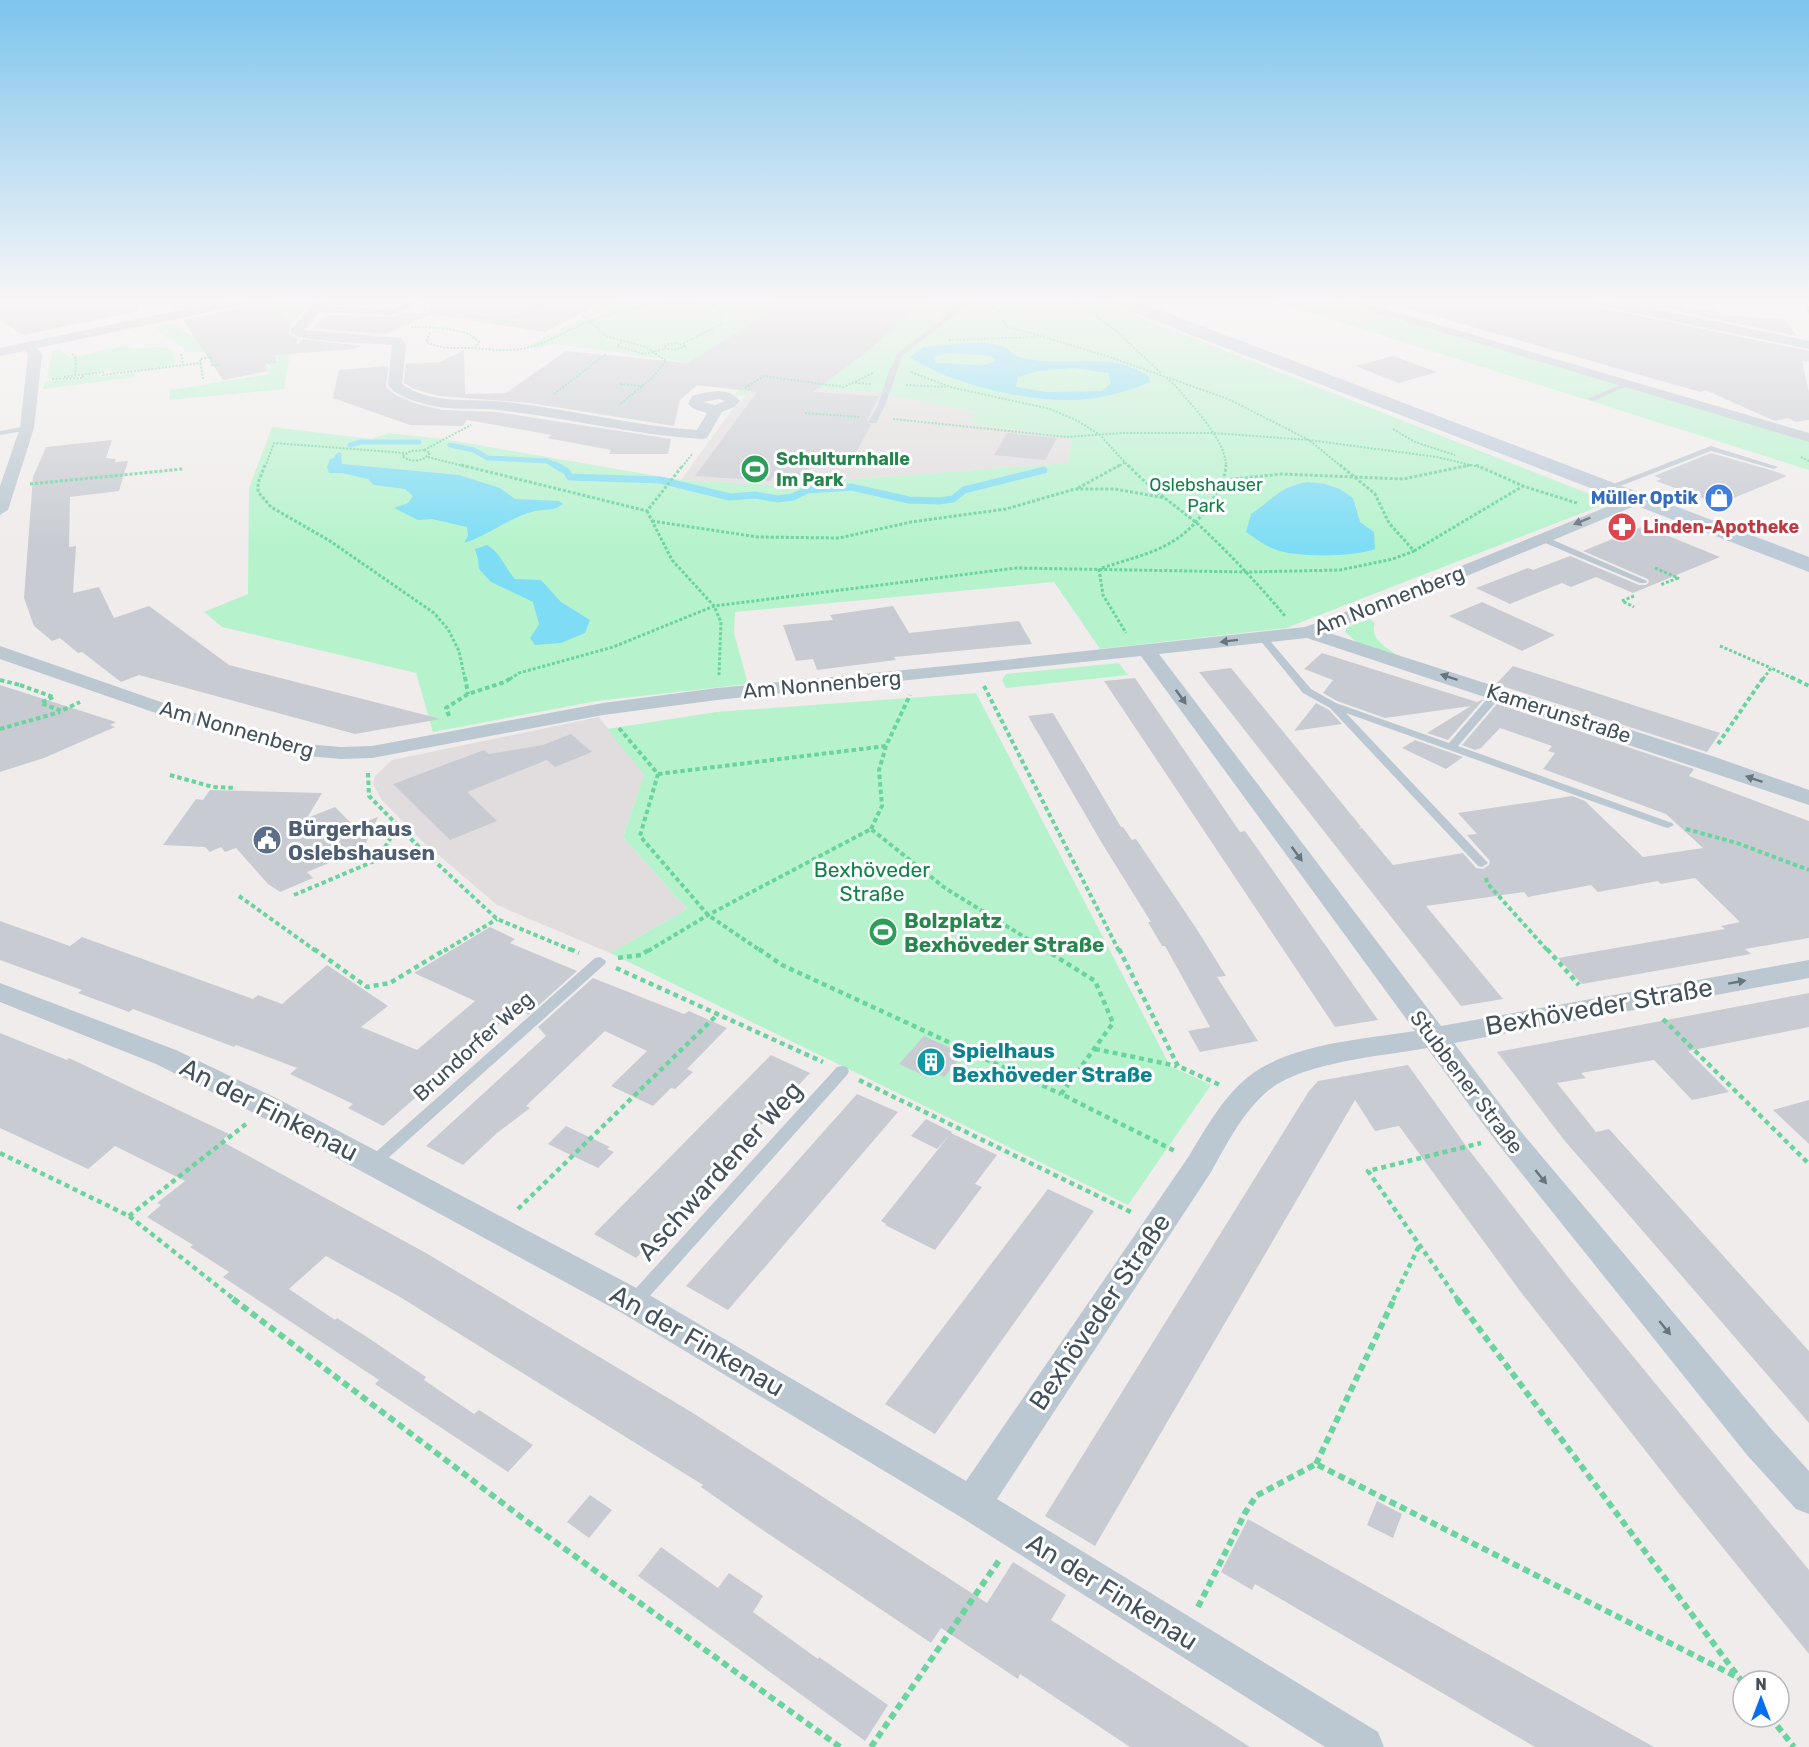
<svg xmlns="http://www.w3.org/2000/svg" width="1809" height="1747" font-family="Rubik,sans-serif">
<rect width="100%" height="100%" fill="#f0ecec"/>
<path fill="#e1ddde" d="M761 380 819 388 868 392 977 411 971 423 1063 436 1072 441 1068 463 775 485 681 480 731 411Z
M599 717 644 775 623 837 687 909 610 953 497 905 421 840 382 800 373 784 375 776 392 760Z"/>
<path fill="#b6f3cd" d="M319 300 313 302 276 339 292 341 284 389 169 400 170 390 270 374 268 370 271 367 267 364 278 362 273 346 217 352H184L185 349 153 328 174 323 189 335 245 326 249 322 282 315 268 301Z
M616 300H776L778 306 783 311 907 315 928 300H1096L1610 502 1286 628 1100 649 1054 582 735 612 734 633 748 684 597 701 433 732 416 673 222 627 204 612 248 594 249 488 272 427 371 439 389 433 443 439 681 480 775 485 1068 463 1072 441 1063 436 970 423 976 411 868 392 819 388 762 380 745 396 734 395 756 372 557 344 537 348 528 346Z
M1270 300H1330L1809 441V470Z
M124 346C139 353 156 341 174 351L175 365 112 373 111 370 48 379 52 351 59 349 71 358Z
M134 373 135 377 43 389 45 381 83 379 84 376 99 374 100 377Z
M1370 619 1375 623C1369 640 1388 648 1400 657L1360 645 1345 632 1347 627Z
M1119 663 1128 675 1006 688 1002 680 1006 674Z
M976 693 1170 1066 1211 1085 1128 1205 610 953 687 909 623 837 644 775 607 729 716 712Z"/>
<path fill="#7eddf4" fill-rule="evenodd" d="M968 343C985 343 1004 341 1015 356 1025 358 1034 360 1043 361 1078 364 1119 354 1149 377L1150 382C1130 390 1109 397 1087 399 1037 405 951 385 910 357L923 347ZM948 353 991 356 995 361 985 365 936 363 934 357ZM1074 368 1108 373 1111 383 1102 391 1047 392 1016 387 1018 377 1038 371Z
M341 456 342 464 459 475 500 488 515 499 559 501 563 504C555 511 545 509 535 511 510 517 489 535 464 543L468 536 467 527 432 519 418 520 394 508 408 503 413 496 405 489 374 485 368 479 342 473H329L327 467 330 459Z
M1308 482 1325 484 1340 489 1353 498 1360 522 1374 532 1375 549C1355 557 1294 558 1274 549 1264 545 1255 538 1246 532L1251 514C1274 499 1278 487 1308 482Z
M487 545C500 552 505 568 515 579L541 580 561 602 590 620 585 633 561 643 535 645 530 638 539 624 533 602 491 582 479 569 478 559 475 549Z"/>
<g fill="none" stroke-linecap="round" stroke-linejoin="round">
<path stroke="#7eddf4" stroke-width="5" d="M350 445 361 442H419
M450 445 474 450 488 458 547 461 558 467
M337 457 339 455"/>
<path stroke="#7eddf4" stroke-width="7" d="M555 465 566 471 570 477 660 480 730 497 755 495 778 499 793 497 807 490 851 487 909 500 939 501 953 499 964 490 1044 470"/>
</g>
<path fill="#c8ccd2" d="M3 300H137L138 311 23 335 0 320V308Z
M169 300H215L175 309Z
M256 300H267L291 326 288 333 297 338V345L303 339 361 346 355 349 275 355 277 363 266 364 268 371 223 380 183 320 248 306Z
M430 300H607L545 332 431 314 386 334 313 328 326 315 393 317 403 313H429Z
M789 300H926L864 354 813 392 879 396 867 420 871 425 851 461 815 458 804 477 774 475 770 481 695 476 757 392 697 385 680 400 674 426 530 403 439 396 414 389 404 383 406 364 440 362 464 350 465 394 506 393 566 351 688 363Z
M1404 300H1584L1592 306 1809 351V362L1802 361 1809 392V420L1796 422 1788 418 1775 421 1705 390 1701 392 1665 382 1403 307Z
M1625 300H1682L1686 308 1716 310 1720 315 1784 319 1797 336Z
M1393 356 1437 372 1399 383 1356 366Z
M388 366 386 387 396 395 414 403 442 410 497 412 671 439 668 454H609L611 450 547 438 552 435 467 420 463 426 410 425 333 398 339 370Z
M1007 433 1057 438 1045 460 994 455Z
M112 440 106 458 116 459 115 462 128 461 119 491 70 497 69 547 76 546 73 593 99 587 114 618 149 606 229 665 441 719 355 734 139 675 121 682 82 652 78 653 60 638 52 641 34 626 24 598 33 477 46 447Z
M1711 453 1774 471 1787 476 1719 504 1656 481 1662 479 1654 476Z
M1644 526 1720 557 1633 593 1596 577 1571 587 1562 583 1510 604 1476 588 1528 568 1533 570 1570 556 1639 585H1646L1649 582 1648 579 1583 551Z
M1482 602 1555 635 1522 651 1449 616Z
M893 606 909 633 1019 621 1032 644 894 657 896 660 817 670 813 659 796 661 783 625 833 620 830 615Z
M1322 653 1477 702 1484 699 1448 740 1427 733 1471 706 1385 718 1337 701 1323 693 1333 680 1304 669Z
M1513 666 1630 704 1720 733 1707 752 1496 684Z
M1231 668 1358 823 1361 827 1358 829 1362 828 1393 865 1463 853 1476 868 1483 869 1489 865 1490 861 1467 835 1477 834 1458 813 1572 796 1585 801 1643 857 1703 848 1666 814 1543 769 1555 753 1548 751 1552 746 1500 728 1481 748 1475 750 1462 745 1497 704 1694 769 1689 776 1809 821V938L1745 949 1751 954 1582 984 1558 958 1725 929 1721 926 1740 922 1695 878 1661 884 1658 881 1598 892 1591 885 1528 897 1524 892 1426 906 1503 999 1461 1006 1199 672Z
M1135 678 1240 832 1245 831 1378 1020 1335 1027 1104 681Z
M0 685 116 722 110 725 115 727 44 758 0 772Z
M1316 703 1329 710 1342 724 1294 731Z
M1053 713 1121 827H1123L1132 840 1136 839 1196 928 1226 976 1217 977 1258 1041 1200 1052 1188 1031 1210 1027 1165 946H1162L1148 922H1151L1103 845 1028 716Z
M571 734 592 752 555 767 547 760 467 792 497 821 450 840 393 784 484 750 489 754 543 745Z
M1415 740 1463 757 1446 769 1402 748Z
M210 790 322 793 307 818 335 807 354 826 378 817 363 849 307 872 313 878 280 892 268 884 236 848 225 852 221 847 210 852 205 847 163 845 196 799 203 800Z
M0 921 70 946 82 937 253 999 258 995 282 1004 327 965 388 1006 361 1027 417 1050 475 1001 414 973 490 927 515 939 510 943 577 971 528 1015 520 1006 383 1126 348 1108 353 1104 290 1074 297 1068 236 1045 234 1047 133 1009 129 1012 78 993 82 990 0 960Z
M593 978 684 1014 689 1011 727 1028 687 1069 693 1072 675 1089 671 1088 653 1106 611 1086 647 1051 605 1031 526 1106 530 1108 497 1133 463 1165 426 1146 546 1036 538 1027Z
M1809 993V1027L1688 1051 1729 1092 1692 1100 1654 1060 1581 1073 1586 1078 1557 1083 1596 1132 1609 1129 1809 1351V1423L1564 1140 1497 1052Z
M0 1033 67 1060 69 1058 229 1134 221 1141 426 1253 693 1413 987 1603 1013 1562 1066 1595 1051 1620 1250 1747H1130L1020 1674 1018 1679 941 1628 931 1643 754 1524 701 1487 703 1485 400 1297 326 1256 289 1289 335 1320 337 1318 367 1337 426 1377 424 1380 474 1414 479 1410 533 1445 508 1472 375 1384 379 1380 223 1277 229 1272 190 1247 193 1245 147 1217 161 1205 157 1203 185 1181 115 1146 88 1169 0 1128Z
M924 1036 964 1054 944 1077 932 1071 927 1077 899 1064Z
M771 1055 810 1073 636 1258 594 1234Z
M1408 1065 1469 1150 1571 1281 1809 1570V1654L1677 1491 1520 1291 1399 1126 1375 1131 1355 1100 1095 1546 1045 1516 1309 1091 1318 1081Z
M857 1094 898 1112 728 1310 686 1286Z
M1809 1100V1144L1773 1110Z
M926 1119 952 1132 937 1149 911 1136Z
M566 1126 610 1147 607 1149 614 1152 598 1168 548 1144Z
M951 1133 997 1155 975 1184 982 1187 935 1250 885 1225 886 1224 881 1221Z
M1048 1189 1094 1211 935 1434 885 1404Z
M590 1495 612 1510 589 1538 567 1522Z
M1377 1501 1402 1514 1393 1538 1367 1525Z
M1248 1519 1500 1661 1654 1747H1535L1255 1584 1252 1590 1221 1572Z
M661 1547 718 1588 729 1573 763 1596 753 1612 818 1659 819 1657 888 1705 865 1741 638 1576Z"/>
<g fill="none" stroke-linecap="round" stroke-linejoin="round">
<path stroke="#6ad49f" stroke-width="2" stroke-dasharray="2 1.5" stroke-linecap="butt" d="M1073 300 1114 329 1161 373
M1298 300 1322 308
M1806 300 1809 314
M986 304 998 310 1006 326 1104 355 1228 399 1309 440 1342 467
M466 314 505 321 541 307
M583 315 606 336 646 347 666 361 653 377 619 405
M506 321 517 323
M411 327C429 327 467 327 479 342L475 348
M430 333 426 342C440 349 455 348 471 348 489 349 508 352 526 348 549 343 568 329 590 321 624 308 691 293 724 312L721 324 682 344
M949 340 1034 337
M622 342 617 346 644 354 665 349
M676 343 686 346 675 350 664 348 667 344Z
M72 354 76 358 75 376
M181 354 183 365
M911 372 950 387 1050 409 1078 421 1100 435 1129 467
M64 377 103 372V375L201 363
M1166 378 1174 384C1190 404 1227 440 1226 467
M52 379 83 378V375
M203 379 200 359 211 357 212 365H219
M855 383 871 384
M620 384 642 386
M906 385 946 387
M745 388 764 376 844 387 873 373
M554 394 606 354
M805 413 859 417
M893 419 1067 437 1123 433H1214L1309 440 1437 457 1479 467
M1393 429 1415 442 1455 455
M424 450 471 425
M424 450 430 453C423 462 411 463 402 456L411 451Z
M428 457 467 467
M1801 457 1809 461
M265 467 274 443 405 453
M682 467 693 453
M1117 467 1126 462
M1463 467 1471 465"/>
<path stroke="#6ad49f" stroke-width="3" stroke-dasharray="3 2" stroke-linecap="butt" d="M265 465 258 483V492L271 507 330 541 434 613 448 629 459 651 465 679
M461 465 647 511 683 465
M1128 465C1149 488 1175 505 1199 525 1230 554 1258 584 1285 616
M1476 465 1523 486 1577 503
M1225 480 1281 474 1403 479 1470 465
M30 484 183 469
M1078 488 1120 465
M647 511 672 560 714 606 721 622 719 675
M652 521 758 537 839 538 911 522 1006 509 1075 489H1115L1165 498
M1414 551 1523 486
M1102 568C1150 552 1181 549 1210 503 1219 490 1225 481 1226 465
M1655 568 1678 578 1660 585
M1099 569 1103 595 1126 633
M1634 596 1622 601 1634 607
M1720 646 1771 668
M510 679 519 673 613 647 714 606 1016 568 1248 572 1340 570 1393 559 1414 551 1389 523 1375 494 1340 465
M1763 679 1771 668 1794 679"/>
<path stroke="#6ad49f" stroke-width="4" stroke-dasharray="4.5 3" stroke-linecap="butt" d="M465 677 468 694
M1791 677 1809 686
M0 680 20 685
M20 685 53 697
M984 686 1119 951
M53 697 41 703 61 711 80 702
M449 716 446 708 468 694 505 682 512 677
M619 728 658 774 640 836 708 915 761 951
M0 729 60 712
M1718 744 1764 677
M368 773 369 796 414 842 497 919 574 951
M658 774 886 746
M170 775 213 787 236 788
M871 829 882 806 879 770 886 746 910 695
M1686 829 1737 843 1809 870
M1486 878 1487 883 1548 951
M294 895 377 860 398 826
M239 896 316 951
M444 951 497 919
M648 951 708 915 871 829 945 888 1047 951"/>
<path stroke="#6ad49f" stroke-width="4.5" stroke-dasharray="5 4" stroke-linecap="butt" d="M314 949 367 987 390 983 446 949
M570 949 579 953
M759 949 782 965 1061 1094
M1044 949 1095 981 1113 1023 1061 1094 1175 1151
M1119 949 1178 1066 1220 1085
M1547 949 1579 985
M618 958 641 955 650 949
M616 968 823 1062
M1663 1019 1809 1164
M1095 1049 1177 1066
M859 1080 1133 1213
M0 1153 129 1216 235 1300
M518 1209 718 1014
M129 1216 246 1124
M1393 1300 1419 1246
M1458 1300 1368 1171 1481 1143"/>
<path stroke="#6ad49f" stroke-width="6" stroke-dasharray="7 4.5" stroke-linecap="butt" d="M233 1299 529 1523 840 1747
M1457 1299 1743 1683
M1316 1464 1394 1299
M1198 1607 1245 1513 1256 1496 1316 1464 1739 1678
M1770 1717 1794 1747
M871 1747 1000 1559"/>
<path fill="#bbc8d1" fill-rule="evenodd" d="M967 300H975L903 355 885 405 876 423H870L869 421 878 405 889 371 898 353Z
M1625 383 1628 385 1627 386 1594 401 1587 399Z
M27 426H30V430L0 435V431Z
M1711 446 1778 467 1774 469 1711 451 1610 490 1603 488Z
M1538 536H1544L1647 581 1646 583H1640L1538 540Z
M1262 634 1265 635 1311 689 1336 703 1449 743 1494 691H1502V695L1458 746 1672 823 1674 825 1668 828 1664 827 1346 713 1488 863 1482 867 1478 866 1330 708 1303 693 1259 639 1257 637Z
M600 957 606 961 605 964 378 1167 373 1169 368 1167 366 1163 368 1159 595 958Z
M842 1066 847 1067 849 1071 847 1075 640 1307 634 1309 628 1307 626 1302 628 1297 837 1067Z"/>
<path fill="#bbc8d1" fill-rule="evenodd" d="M410 300H422L393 315 317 312 312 309 317 306 392 309Z"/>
<path fill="#bbc8d1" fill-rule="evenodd" d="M228 300H254L248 304 37 348 42 354 34 428 8 510 0 515V486L20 428 28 354 25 351 0 356V348Z
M317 300H330L304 330 401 338 406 345 402 384C430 405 472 398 505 402 570 409 632 426 697 430L707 413 694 409 688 404 692 396C708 392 728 386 740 401L734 407 722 412 707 438 702 439C636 435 572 419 506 411 483 407 457 411 433 406 418 402 398 398 388 385L392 345C372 343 301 343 290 332L291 329ZM719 399 725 401 715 405 703 402Z
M1333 300H1354L1809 433V442Z
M1586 300H1612L1809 341V349L1592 304Z
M1636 495 1642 497 1644 500 1642 503 1397 605 1326 632 1715 757 1809 790V805L1307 638 1159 654 1441 1026 1809 960V978L1454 1043 1518 1128 1773 1431 1809 1471V1514L1796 1509 1747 1455 1498 1144 1427 1048C1383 1056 1303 1062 1269 1090 1243 1111 1227 1144 1211 1172L997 1499 1378 1732 1384 1747H1325L959 1516 622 1313 258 1115 156 1064 0 1002V983L176 1050 278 1099 646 1293 966 1481 1189 1156C1204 1131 1219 1104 1240 1084 1280 1044 1360 1040 1415 1031L1141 656 717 700 603 715 372 758 341 759 296 755 170 718 0 659V646L184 710 305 744 341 747 372 746 603 703 717 688 976 663 1305 627 1385 597Z"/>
<path fill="#bdcad8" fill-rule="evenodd" d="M1109 300H1133L1809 557V572L1111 304Z"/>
</g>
<defs><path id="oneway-solid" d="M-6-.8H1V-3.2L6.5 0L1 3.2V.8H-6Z" transform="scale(1.5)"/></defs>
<g fill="#67757f">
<use href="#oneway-solid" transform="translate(1582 521) rotate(158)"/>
<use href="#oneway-solid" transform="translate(1229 641) rotate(173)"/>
<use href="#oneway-solid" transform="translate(1449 677) rotate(-162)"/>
<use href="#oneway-solid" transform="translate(1181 697) rotate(54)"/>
<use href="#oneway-solid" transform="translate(1754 779) rotate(-161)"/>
<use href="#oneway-solid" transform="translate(1297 854) rotate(54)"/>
<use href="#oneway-solid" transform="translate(1737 982) rotate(-10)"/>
<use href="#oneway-solid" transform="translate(1541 1177) rotate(51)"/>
<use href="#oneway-solid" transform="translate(1665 1328) rotate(51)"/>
</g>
<linearGradient id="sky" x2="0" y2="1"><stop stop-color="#7dc4ed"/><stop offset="0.55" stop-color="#f8f6f6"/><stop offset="1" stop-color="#f8f6f6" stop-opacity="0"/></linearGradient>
<rect width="1809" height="545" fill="url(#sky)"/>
<defs>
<g id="stadium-disc" transform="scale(1.5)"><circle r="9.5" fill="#2e9e5b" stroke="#fff"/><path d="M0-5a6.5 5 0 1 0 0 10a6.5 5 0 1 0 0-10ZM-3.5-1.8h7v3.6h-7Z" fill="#fff"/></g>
<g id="shop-disc" transform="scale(1.5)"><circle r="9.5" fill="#3f7fe0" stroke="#fff"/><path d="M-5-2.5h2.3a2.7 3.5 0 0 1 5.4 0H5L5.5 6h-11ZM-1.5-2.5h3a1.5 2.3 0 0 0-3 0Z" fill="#fff"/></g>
<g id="pharmacy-disc" transform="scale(1.5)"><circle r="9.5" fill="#e0444e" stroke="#fff"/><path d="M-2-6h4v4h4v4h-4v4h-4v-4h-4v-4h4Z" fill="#fff"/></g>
<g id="civic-disc" transform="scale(1.5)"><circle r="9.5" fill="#5c6f8a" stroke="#fff"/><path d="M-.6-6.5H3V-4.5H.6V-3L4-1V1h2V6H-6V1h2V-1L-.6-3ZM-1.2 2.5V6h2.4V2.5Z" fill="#fff"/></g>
<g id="building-disc" transform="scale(1.5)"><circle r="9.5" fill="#0f9aa8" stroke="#fff"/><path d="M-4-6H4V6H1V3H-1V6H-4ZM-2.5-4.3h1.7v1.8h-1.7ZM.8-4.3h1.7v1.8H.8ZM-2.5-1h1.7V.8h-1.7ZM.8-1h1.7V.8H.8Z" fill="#fff"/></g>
</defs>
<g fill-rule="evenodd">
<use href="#stadium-disc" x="755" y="469"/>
<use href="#shop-disc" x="1719" y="498"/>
<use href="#pharmacy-disc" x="1622" y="527"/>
<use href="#civic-disc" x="267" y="840"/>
<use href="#stadium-disc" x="883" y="932"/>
<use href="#building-disc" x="931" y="1062"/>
</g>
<g text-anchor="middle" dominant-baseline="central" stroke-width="6" stroke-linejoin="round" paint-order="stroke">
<g font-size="18" font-weight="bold" fill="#27864d" stroke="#fff" text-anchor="start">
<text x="776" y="459">Schulturnhalle<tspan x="776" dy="21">Im Park</tspan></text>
</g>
<g font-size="18" fill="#0d8448" stroke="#fff">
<text x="1206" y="485">Oslebshauser<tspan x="1206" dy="21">Park</tspan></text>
</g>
<g font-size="18" font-weight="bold" fill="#366cbe" stroke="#fff" text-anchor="end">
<text x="1698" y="498">Müller Optik</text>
</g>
<g font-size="18" font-weight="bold" fill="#be3a42" stroke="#fff" text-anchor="start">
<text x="1643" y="527">Linden-Apotheke</text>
</g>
<g font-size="21" fill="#43515c" stroke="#fff">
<text transform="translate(1389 600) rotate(-21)">Am Nonnenberg</text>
<text transform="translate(822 684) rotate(-5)">Am Nonnenberg</text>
<text transform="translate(1559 713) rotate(18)">Kamerunstraße</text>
<text transform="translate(237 729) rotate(16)">Am Nonnenberg</text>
<text transform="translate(473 1046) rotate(-42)">Brundorfer Weg</text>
<text transform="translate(1467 1082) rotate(53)">Stubbener Straße</text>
</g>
<g font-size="21" font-weight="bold" fill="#4e5e75" stroke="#fff" text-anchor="start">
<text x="288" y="828">Bürgerhaus<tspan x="288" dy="24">Oslebshausen</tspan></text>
</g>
<g font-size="21" fill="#0d8448" stroke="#fff">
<text x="872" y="869">Bexhöveder<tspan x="872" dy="24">Straße</tspan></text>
</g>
<g font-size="21" font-weight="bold" fill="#27864d" stroke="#fff" text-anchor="start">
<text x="904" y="920">Bolzplatz<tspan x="904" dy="24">Bexhöveder Straße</tspan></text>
</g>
<g font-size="21" font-weight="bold" fill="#0d838f" stroke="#fff" text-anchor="start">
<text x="952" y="1050">Spielhaus<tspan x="952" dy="24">Bexhöveder Straße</tspan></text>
</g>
<g font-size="26" fill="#43515c" stroke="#fff">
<text transform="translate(1599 1007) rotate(-10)">Bexhöveder Straße</text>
<text transform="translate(269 1110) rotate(27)">An der Finkenau</text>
<text transform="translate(720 1171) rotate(-48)">Aschwardener Weg</text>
<text transform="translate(1100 1312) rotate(-56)">Bexhöveder Straße</text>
<text transform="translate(697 1341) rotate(30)">An der Finkenau</text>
<text transform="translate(1112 1592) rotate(32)">An der Finkenau</text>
</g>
</g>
<g transform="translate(1761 1699)"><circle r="28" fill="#ffffff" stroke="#b4b9be" stroke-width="1.5"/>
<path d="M0-4.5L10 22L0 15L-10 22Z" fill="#076eef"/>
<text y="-9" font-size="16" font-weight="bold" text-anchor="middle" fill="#43515c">N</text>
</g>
</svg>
